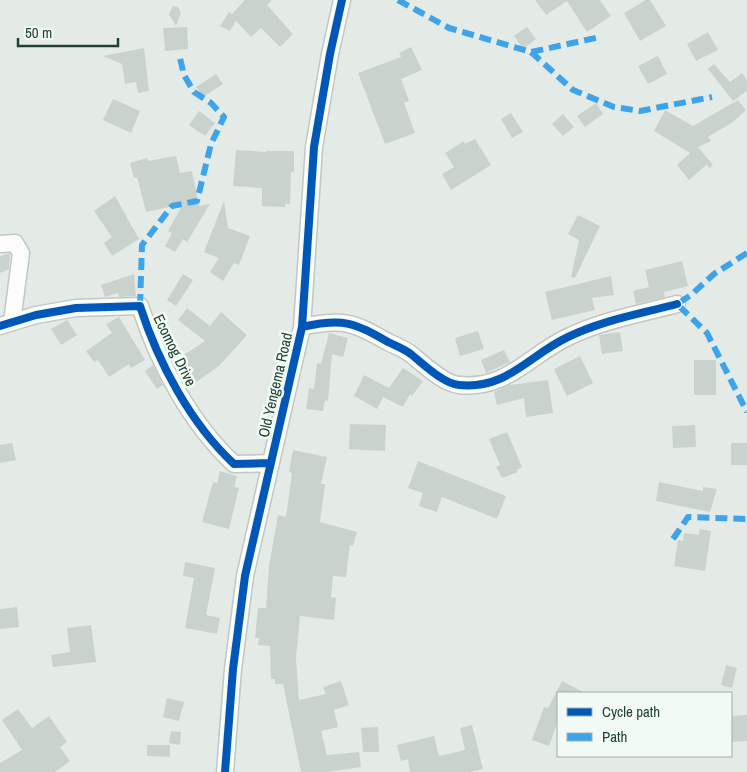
<svg xmlns="http://www.w3.org/2000/svg" width="747" height="772" font-family="'Archivo Narrow',sans-serif">
<rect width="100%" height="100%" fill="#e4ebe7"/>
<path fill="#cad2ce" d="M245 0H272L267 5 293 34 280 47 261 28 251 37 236 21 230 31 220 26 229 12 232 14Z
M535 0H600L611 16 587 32 567 1 546 15Z
M646 0H650L666 26 640 41 624 13Z
M173 6 178 7 181 13 176 26 169 14Z
M187 27 188 49 165 51 163 28Z
M527 27 536 39 523 49 514 36Z
M708 32 718 50 696 61 687 44Z
M411 47 422 70 401 79 409 101 404 103 415 133 385 144 358 73 401 57 399 53Z
M144 48 149 91 138 93 136 82 125 84 122 64 103 56Z
M658 56 667 74 648 84 638 66Z
M714 64 730 82 742 73 747 80V91L733 101 708 69Z
M216 74 223 84 203 97 196 87Z
M113 99 140 111 131 133 103 120Z
M738 100 746 110 733 122 708 137 711 141 698 147 713 165 710 168 706 165 689 180 677 165 690 153 654 131 665 110 693 126Z
M596 103 603 114 585 127 577 116Z
M199 111 215 123 205 136 189 125Z
M511 113 523 132 512 138 501 119Z
M563 114 574 127 563 136 552 124Z
M475 139 491 165 451 190 442 174 454 167 445 153 464 141 465 144Z
M236 150 266 152V151H294V172H291L290 204H285V207L262 206V188L233 186Z
M176 156 180 173 192 171 199 206 210 204 187 242 183 239 175 252 165 246 172 233 168 231 183 204 146 212 137 177 134 178 130 163 147 158 148 161Z
M115 196 139 239 112 256 104 243 112 237 94 211Z
M224 201 228 228 250 236 239 265 234 263 223 281 210 272 219 258 204 252Z
M578 215 600 226 575 278 571 277 579 240 568 234Z
M10 253 9 269 0 273V256Z
M682 261 688 286 664 292 665 297 636 304 633 291 649 287 645 270Z
M134 274 136 296 119 297 118 293 105 297 101 285Z
M183 274 193 280 176 306 167 300Z
M611 276 614 295 592 298 595 310 552 320 545 292Z
M187 308 210 326 221 312 247 335 219 366 195 383 186 369 179 374 173 362 205 341 178 320Z
M119 317 145 360 131 368 129 364 109 377 98 360 94 362 86 351 112 333 106 324Z
M67 320 77 335 61 345 51 329Z
M478 331 484 349 460 356 455 338Z
M620 332 623 351 602 354 599 335Z
M329 333 348 338 343 357 332 354 328 401 325 400 323 411 306 409 309 388 314 389 317 363 321 364Z
M504 350 510 362 486 373 481 360Z
M580 356 593 383 567 396 554 369Z
M694 360H716V395H694Z
M153 365 163 385 157 389 145 371Z
M403 368 423 381 412 396 410 394 403 407 383 397 377 409 354 396 364 375 389 388Z
M548 380 553 413 526 417 524 398 497 405 494 392 510 385Z
M350 424 386 425 385 451 349 449Z
M695 425 696 447 673 448 672 426Z
M507 432 522 467 517 470 518 472 502 478 496 467 500 465 489 439Z
M12 443 16 460 0 463V445Z
M731 443H747V465H731Z
M293 450 327 457 321 484H325L320 522 357 532 353 546 350 545 346 577 333 576 331 597 336 598 334 620 300 616 296 658 299 700 326 694 323 687 341 681 349 705 334 710 338 727 321 731 327 755 359 752 361 767 328 772H301L283 684H275V679H271L270 646 258 645 259 638H255L258 608H266L269 566 278 515 286 517 292 473 289 472Z
M418 461 506 496 497 519 442 497 437 512 419 506 423 493 408 488Z
M220 471 237 476 234 487 239 488 229 529 202 522 213 482 217 483Z
M659 482 703 491V487L717 489 710 512 656 501Z
M700 529 711 531 705 571 674 566 678 540 683 541 684 533 699 535Z
M185 562 215 568 206 615 220 618 217 634 185 628 194 578 183 576Z
M17 607 19 627 0 629V609Z
M91 625 96 662 53 667 51 655 70 652 67 628Z
M726 665 737 668 732 688 721 685Z
M562 681 585 693H558V721L549 746 532 740 544 707 548 708Z
M167 698 184 702 179 721 163 717Z
M18 709 32 728 49 716 67 742 60 747 70 761 55 772H0V763L22 750 2 720Z
M747 715V741L731 742V716Z
M472 725 483 769 470 772H410L408 759 401 761 397 745 434 736 439 756 465 750 460 728Z
M378 727 379 752H363L361 728Z
M171 731 181 732 180 745 169 743Z
M147 745H170V757L147 756Z"/>
<g fill="none" stroke-linecap="round" stroke-linejoin="round">
<g stroke="#c1c8c4" stroke-width="19">
<path id="street" d="M0 244 15 243 21 253 12 322
M0 326 36 315 76 308 140 306C158 362 190 423 234 464L271 463
M302 327C343 318 353 322 388 342 396 346 405 349 412 355 423 364 444 384 459 385 507 390 529 355 568 337 603 320 640 314 677 304
M225 772 233 669 245 576 302 327 314 147 330 54 342 0"/>
</g>
<use href="#street" stroke="#fbfcfb" stroke-width="16"/>
<path stroke="#3da4eb" stroke-width="6" stroke-dasharray="12 6" stroke-linecap="butt" d="M398 0 449 28 531 52 600 37
M531 52 573 90 614 107 640 111 712 97
M747 253 714 274 691 295 677 304 707 333 747 412
M140 306 142 245 172 206 197 201 211 144 224 117 211 103 194 92 184 75 179 54
M673 539 688 517 747 519"/>
<g stroke="#f2faf5" stroke-width="11">
<path id="cycleway" d="M0 326 36 315 76 308 140 306C158 362 190 423 234 464L271 463
M302 327C343 318 353 322 388 342 396 346 405 349 412 355 423 364 444 384 459 385 507 390 529 355 568 337 603 320 640 314 677 304
M225 772 233 669 245 576 302 327 314 147 330 54 342 0"/>
</g>
<use href="#cycleway" stroke="#0057b8" stroke-width="8"/>
</g>
<g text-anchor="middle" dominant-baseline="central" stroke-width="5" stroke-linejoin="round" paint-order="stroke">
<g font-size="15" fill="#1f4131" stroke="#f2faf5">
<text transform="translate(175 350) rotate(64)">Ecomog Drive</text>
<text transform="translate(275 385) rotate(-77)">Old Yengema Road</text>
</g>
</g>
<rect x="557" y="692" width="175" height="65" fill="#f2faf5" stroke="#9eb0a7"/>
<rect x="567" y="708" width="25" height="8" fill="#0057b8" stroke="#9eb0a7"/>
<text x="602" y="717" font-size="15" fill="#1f4131">Cycle path</text>
<rect x="567" y="733" width="25" height="8" fill="#3da4eb" stroke="#9eb0a7"/>
<text x="602" y="742" font-size="15" fill="#1f4131">Path</text>
<path d="M18 38v8h100v-8" fill="none" stroke="#1f4131" stroke-width="2.5"/>
<text x="25" y="38" font-size="15" fill="#1f4131" stroke="#f2faf5" stroke-width="4" paint-order="stroke">50 m</text>
</svg>
